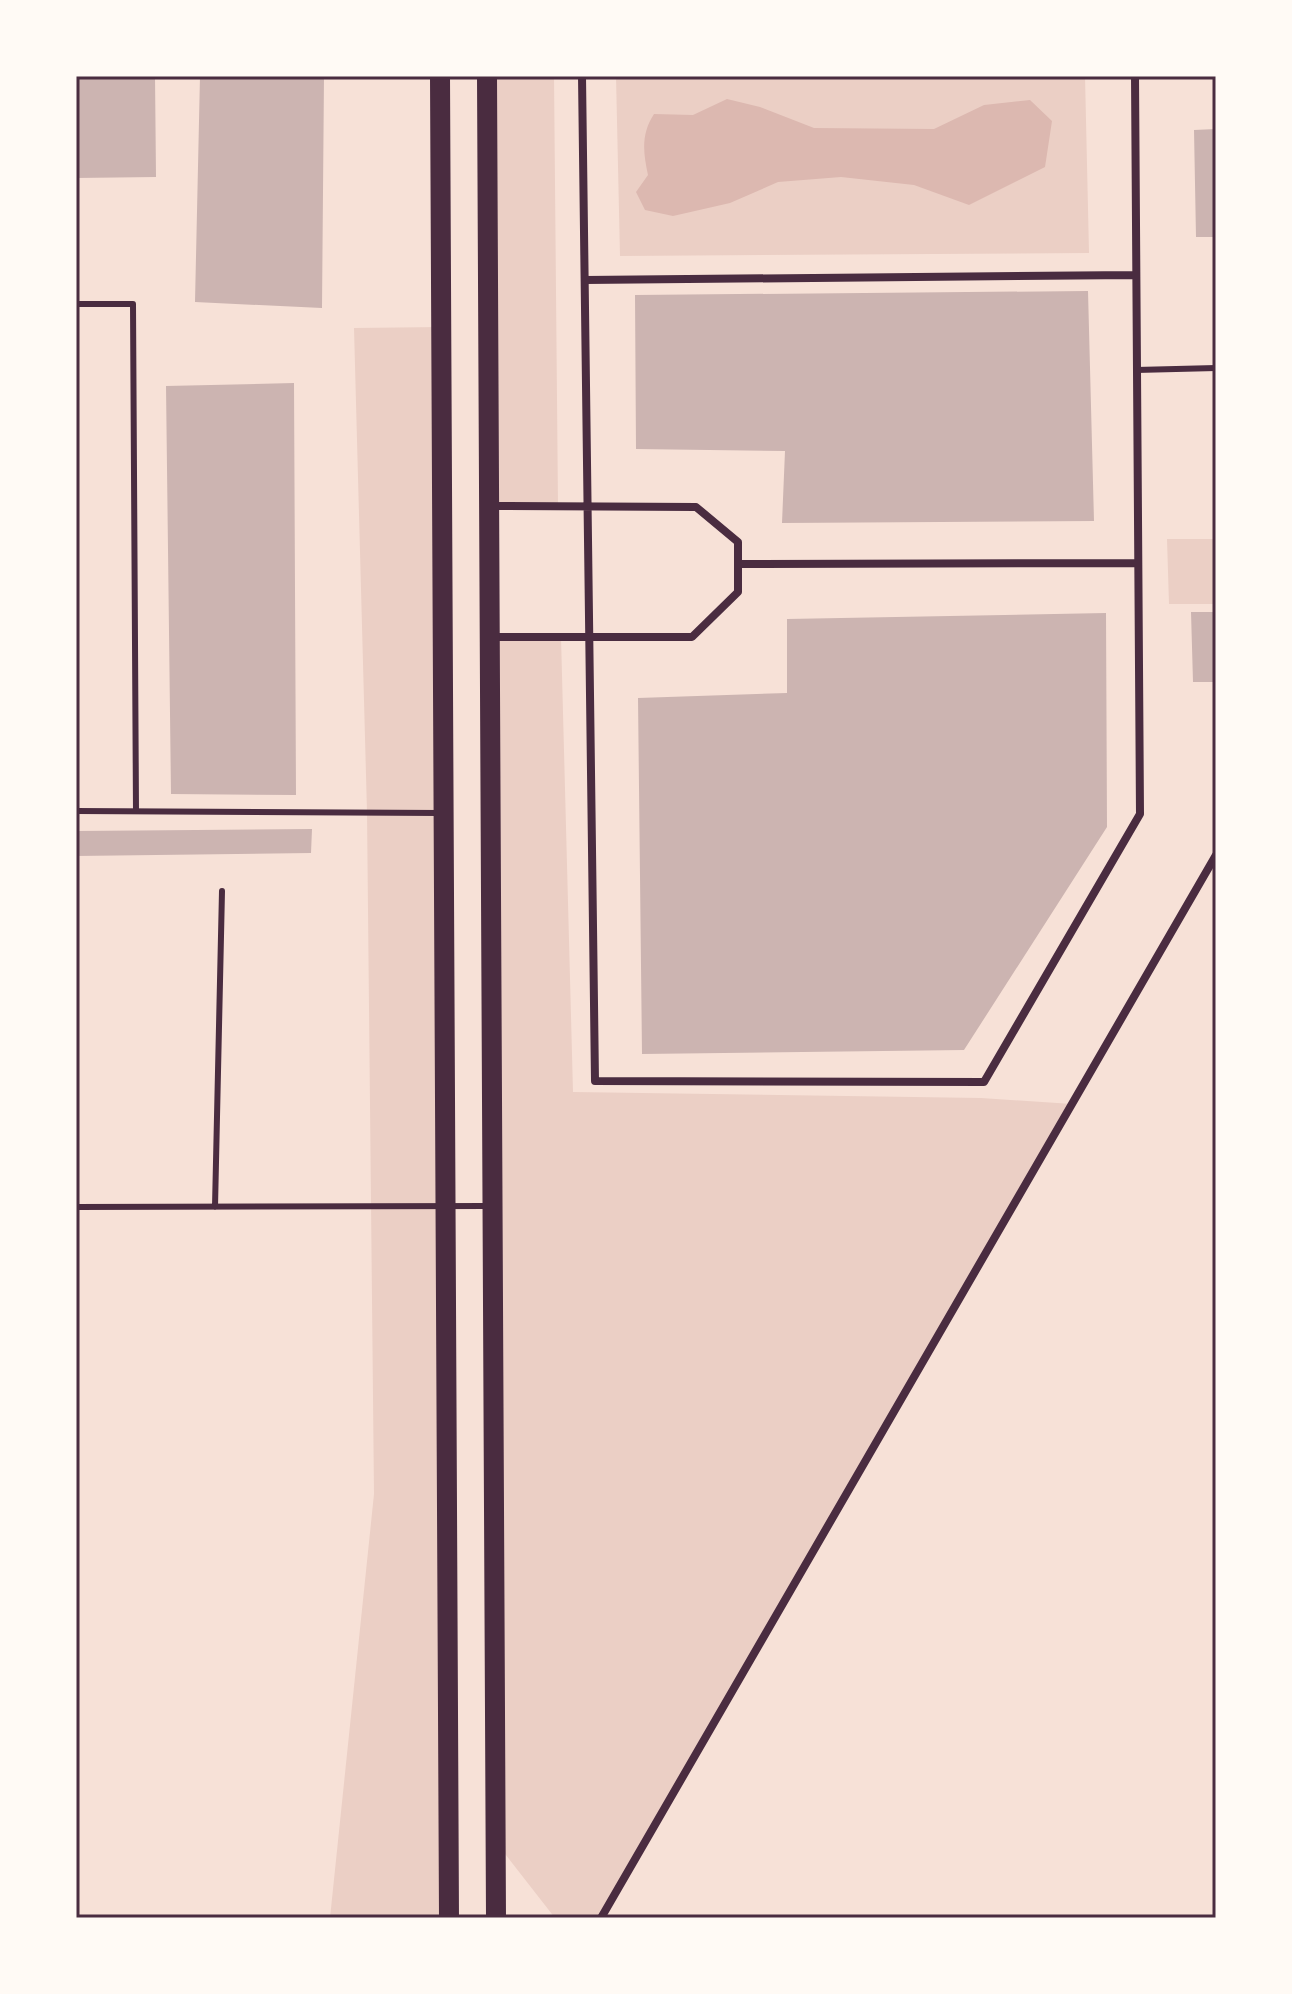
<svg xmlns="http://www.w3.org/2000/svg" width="1292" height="1994" font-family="'Exo 2',sans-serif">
<rect width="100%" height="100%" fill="#f7e1d7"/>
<path fill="#ebcfc5" d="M487 76H554L558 506H489Z
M616 76H1085L1089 253 620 256Z
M441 327 449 1918H330L374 1494 367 812 354 328Z
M1167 539H1216V604H1169Z
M489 637H561L573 1092 981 1098 1072 1104 601 1918H555L495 1841Z"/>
<path fill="#dcb8b0" d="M727 99 760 107 814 128 934 129 984 105 1030 100 1052 121 1045 167 969 205 914 185 841 177 778 182 730 203 673 216 645 210 636 192 648 175C643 152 641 134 654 114L693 115Z"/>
<path fill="#ccb4b1" d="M76 76H155L156 177 76 178Z
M200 76H324L322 308 195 302Z
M1216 129V237H1196L1194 130Z
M1088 291 1094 521 782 523 785 451 636 449 635 295Z
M294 383 296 795 171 794 166 386Z
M1191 612H1216V682H1193Z
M1106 613 1107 827 964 1050 642 1054 638 698 787 693V619Z
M312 829 311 853 76 856V831Z"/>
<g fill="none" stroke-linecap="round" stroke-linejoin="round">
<path stroke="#4a2c40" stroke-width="6" d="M76 304H133L136 811
M1136 370 1216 368
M76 811 440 813
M76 1207 489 1206
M215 1207 222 891"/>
<path stroke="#4a2c40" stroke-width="8" d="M582 76 595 1081 984 1082 1140 814 1135 76
M585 280 1135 275
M489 506 696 507 738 542V592L692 637H490
M738 564 1136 563
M601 1918 1216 855"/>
<path stroke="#4a2c40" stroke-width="20" d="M440 76 449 1918
M487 76 496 1918"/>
</g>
<rect width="1292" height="1994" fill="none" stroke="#fffaf5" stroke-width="156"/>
<rect x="78" y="78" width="1136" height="1838" fill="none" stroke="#4a2c40" stroke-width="3"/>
</svg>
